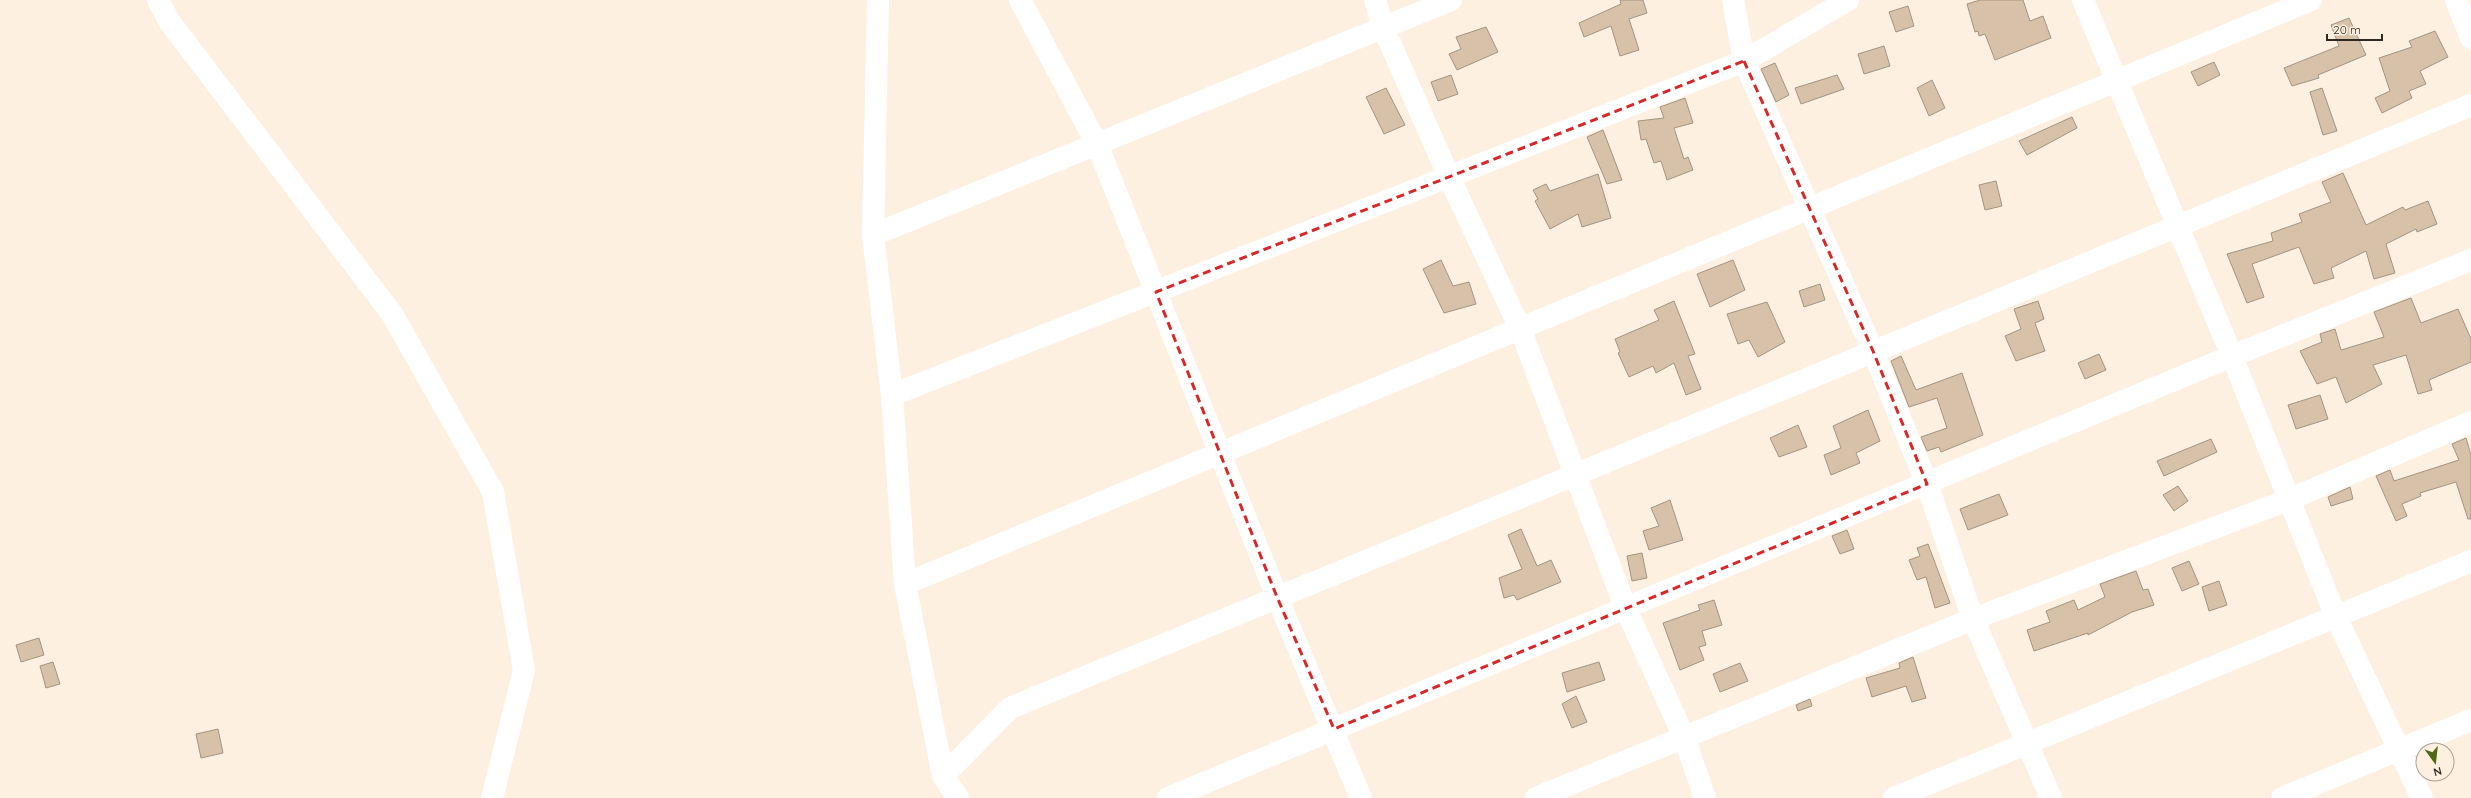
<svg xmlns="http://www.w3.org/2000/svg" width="2471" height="798" font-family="Quicksand,sans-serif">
<rect width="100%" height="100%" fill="#fdf0e0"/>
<path fill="#d7c2a9" stroke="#a39482" d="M1620 0H1643L1647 13 1629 19 1639 50 1620 56 1611 26 1584 37 1579 23 1621 4Z
M1980 0H2023L2030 21 2043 16 2051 38 1995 60 1985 34 1979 36 1978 31 1975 32 1967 4Z
M1908 6 1914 26 1896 32 1889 12Z
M2349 18 2366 55 2318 75 2319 78 2292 86 2284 68 2339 46 2331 25Z
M1486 27 1498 52 1457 70 1449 54 1461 49 1456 37Z
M2435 31 2448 57 2420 71 2426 84 2409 91 2412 98 2382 113 2375 98 2390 91 2379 58 2412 47 2409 41Z
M1884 46 1890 66 1864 74 1858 54Z
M2214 62 2220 75 2198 86 2191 72Z
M1775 63 1789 95 1776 102 1761 69Z
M1451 75 1458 94 1438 101 1431 82Z
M1837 75 1844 89 1801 104 1795 88Z
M1932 80 1945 108 1929 116 1917 88Z
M1386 88 1405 125 1384 134 1366 97Z
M2322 88 2337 131 2323 135 2310 92Z
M1685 98 1693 123 1674 128 1684 159 1688 157 1693 170 1667 180 1661 161 1654 163 1646 139 1641 140 1638 121 1664 118 1660 107Z
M2072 117 2077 128 2027 155 2019 141Z
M1603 130 1622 180 1607 184 1587 137Z
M2343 173 2366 225 2403 207 2405 210 2428 201 2437 224 2417 232 2416 229 2386 244 2395 273 2374 279 2366 251 2331 268 2334 278 2314 284 2299 247 2252 264 2264 297 2247 303 2227 254 2273 241 2271 233 2302 222 2299 214 2331 202 2322 182Z
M1598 174 1611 218 1582 227 1578 214 1550 229 1535 201 1538 199 1533 190 1546 184 1550 191Z
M1996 181 2002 206 1985 210 1979 185Z
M1441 260 1453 286 1469 282 1476 304 1444 313 1423 269Z
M1733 260 1745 290 1710 307 1697 274Z
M1820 284 1825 300 1804 307 1799 291Z
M2411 298 2421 323 2458 309 2471 339V362L2429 380 2432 390 2418 394 2406 355 2373 365 2382 384 2346 403 2336 377 2317 384 2300 351 2322 342 2320 334 2335 329 2341 350 2384 337 2374 312Z
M1674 301 1695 354 1688 356 1701 389 1686 395 1674 363 1656 373 1653 366 1629 377 1618 353 1620 352 1615 339 1659 320 1654 310Z
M2038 301 2044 319 2035 323 2045 351 2016 361 2005 336 2021 329 2014 309Z
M1767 302 1785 342 1758 357 1749 340 1738 344 1727 314Z
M2099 354 2106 370 2085 379 2078 363Z
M1901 356 1916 390 1962 373 1983 435 1941 452 1939 447 1927 451 1921 437 1947 428 1937 398 1909 407 1891 361Z
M2320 395 2328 419 2296 429 2288 405Z
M1868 410 1880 441 1856 453 1860 463 1831 475 1824 455 1841 448 1833 426Z
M1798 425 1807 447 1779 457 1770 438Z
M2466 438 2471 455V519H2468L2456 482 2420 493 2421 496 2402 504 2407 516 2396 521 2376 476 2390 470 2394 481 2459 460 2452 444Z
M2211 439 2217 452 2164 476 2157 461Z
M2178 486 2188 501 2174 511 2163 495Z
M2350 487 2353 499 2331 506 2328 497Z
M1999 494 2008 515 1968 530 1960 509Z
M1670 500 1683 540 1649 550 1643 531 1659 526 1651 508Z
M1521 529 1537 566 1551 560 1561 582 1517 600 1514 595 1504 598 1499 578 1522 569 1508 535Z
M1847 530 1854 549 1840 554 1832 536Z
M1928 544 1950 603 1935 608 1926 577 1917 580 1909 560 1920 556 1917 548Z
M1642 553 1647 578 1632 581 1627 556Z
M2189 561 2199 584 2182 591 2172 568Z
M2136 571 2143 590 2148 589 2154 605 2132 612 2088 635V633L2034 651 2027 630 2050 622 2046 611 2074 600 2078 610 2105 597 2100 584Z
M2219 581 2227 605 2209 611 2202 587Z
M1714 600 1722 625 1702 631 1706 645 1699 647 1704 660 1680 670 1663 623 1700 610 1698 605Z
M39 638 44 655 21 662 16 645Z
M1913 657 1926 698 1912 702 1906 686 1872 697 1866 678 1900 668 1899 663Z
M53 662 60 684 46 688 40 666Z
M1599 662 1605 680 1567 692 1562 673Z
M1740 663 1748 681 1720 692 1713 674Z
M1576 696 1587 722 1572 728 1562 704Z
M1810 699 1812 706 1798 711 1796 705Z
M218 729 223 753 201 758 196 734Z"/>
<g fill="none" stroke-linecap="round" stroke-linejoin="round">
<path stroke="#fff" stroke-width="22" d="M158 0 169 21 392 314 493 492 524 670 492 798
M878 0 873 235 892 395 905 584 943 776 958 798
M1020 0 1097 144 1277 597 1361 798
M1375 0 1383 27 1449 177 1520 328 1626 609 1684 737 1705 798
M1733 0 1744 61 1873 351 1927 484 1973 619 2051 798
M2456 0 2471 38
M873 235 1451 0
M892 395 1744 61 1848 0
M905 584 2311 0
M943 776 1010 708 2471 105
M1168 798 2232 356 2471 260
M1536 798 1973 619 2288 500 2471 422
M1894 798 2471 561
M2282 798 2471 720"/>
<path stroke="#fff" stroke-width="22" d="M2083 0 2232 356 2336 617 2422 798"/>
</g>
<path fill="none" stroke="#d62828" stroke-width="3" stroke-dasharray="8 5" stroke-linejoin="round" d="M1744 61 1873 351 1927 484 1334 729 1277 597 1156 292Z"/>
<g transform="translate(2435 762) rotate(165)"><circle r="19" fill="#fdf0e0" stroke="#aba094"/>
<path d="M0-3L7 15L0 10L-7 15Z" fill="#516817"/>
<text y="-6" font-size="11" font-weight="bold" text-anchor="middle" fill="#2f2922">N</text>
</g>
<path d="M2327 34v6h55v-6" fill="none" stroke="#2f2922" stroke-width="2"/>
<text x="2333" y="34" font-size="12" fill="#2f2922" stroke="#fdf0e0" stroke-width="3" paint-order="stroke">20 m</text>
</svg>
